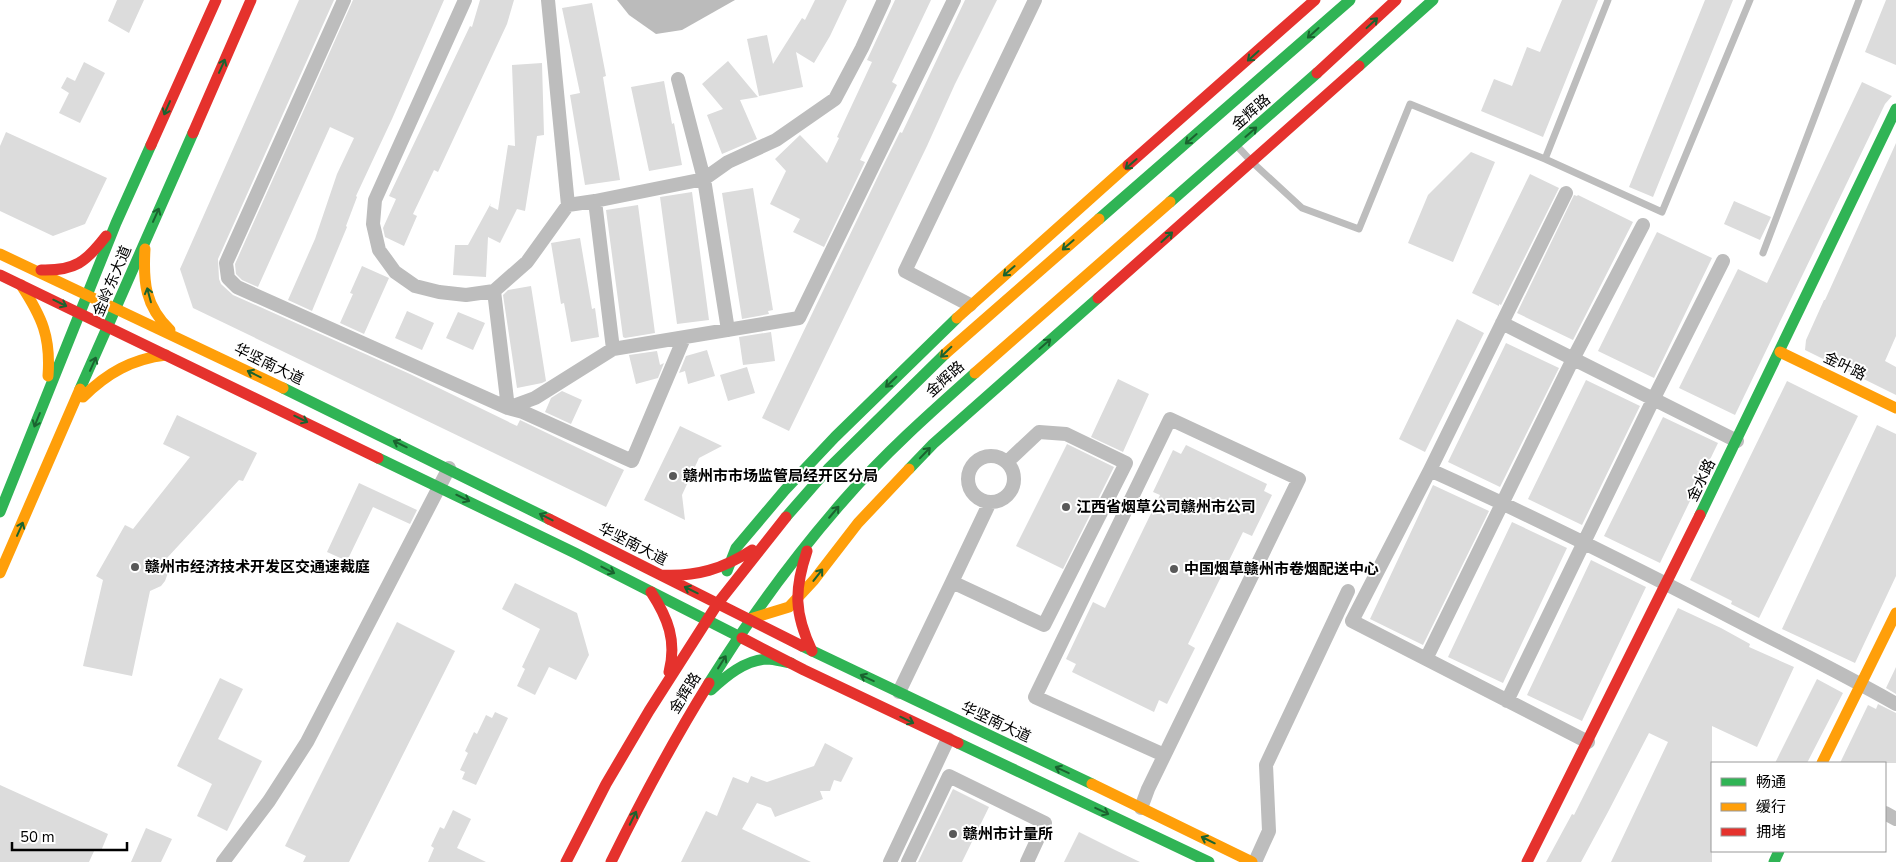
<svg xmlns="http://www.w3.org/2000/svg" width="1896" height="862" font-family="'Nunito Sans','Noto Sans SC',sans-serif">
<rect width="100%" height="100%" fill="#fff"/>
<path fill="#bbb" d="M617 0H735L682 30 656 34 629 15Z"/>
<path fill="#dcdcdc" d="M117 0H144L129 33 108 21Z
M299 0H334L218 259 219 279 221 284 233 295 410 374 517 426 520 420 624 470 606 507 193 308 180 269Z
M353 0H444L392 119 356 196 357 197 346 226 347 227 312 311 288 300 315 239 337 174 354 138 330 127 258 287 242 280 236 274 235 264Z
M480 0H514L507 24 438 172 434 170 413 214 417 216 404 246 385 237 383 228 396 199 389 196 470 26 472 27Z
M815 0H847L830 36 814 63 796 52 803 87 759 96 747 39 767 35 773 64 802 18 805 20Z
M895 0H931L892 82 897 85 860 160 865 162 824 247 793 232 800 219 770 204 786 171 775 159 800 135 827 163 839 138 837 137 872 62 867 60Z
M965 0H997L955 84 927 146 789 431 762 418 881 170 900 132 902 133Z
M1562 0H1598L1543 137 1481 111 1494 79 1512 86 1527 47 1540 52Z
M1705 0H1733L1653 197 1629 187Z
M1886 0H1896V65L1865 52Z
M592 3 606 76 603 77 620 180 585 185 570 95 580 93 562 8Z
M728 61 758 97 740 100 757 139 722 154 707 115 723 109 702 84Z
M84 62 105 73 80 123 59 113 69 93 61 88 67 77 75 81Z
M542 63 544 135 537 136 525 211 517 209 500 243 488 237 486 277 453 275 455 245H468L491 203 490 206 498 210 508 145 515 146 512 65Z
M664 81 672 124 674 123 682 165 649 171 631 87Z
M1862 82 1892 96 1885 104 1735 415 1679 388 1738 269 1767 283Z
M6 132 107 178 85 224 53 236 0 211V146Z
M1896 143V336L1885 361 1896 367V395L1805 350 1806 340 1824 300H1825Z
M1471 152 1495 162 1453 262 1408 243 1428 195Z
M1530 174 1559 188 1501 305 1499 304V306L1472 293Z
M753 188 773 310 768 311 769 314 742 319 722 193Z
M692 192 709 320 677 324 660 197Z
M1574 195 1577 196 1578 195 1633 222 1573 340 1517 313Z
M1734 201 1771 217 1760 240 1724 224Z
M638 205 655 333 625 338 623 337 606 210Z
M1657 232 1712 258 1654 378 1598 351Z
M580 238 592 309 595 308 599 337 571 342 564 303 561 304 551 243Z
M362 266 389 278 364 334 340 323 353 294 350 293Z
M531 286 546 381 542 383 517 388 503 295 508 290Z
M407 311 434 323 422 350 395 338Z
M458 312 485 323 473 350 446 338Z
M1457 319 1484 333 1425 452 1399 439Z
M771 332 775 361 743 365 739 337Z
M1506 343 1559 368 1500 487 1448 462Z
M707 350 715 376 688 384 685 371 679 373 686 356Z
M657 351 660 365 664 363 658 378 636 384 629 355Z
M747 367 755 393 728 401 720 375Z
M1118 379 1149 394 1123 452 1091 437Z
M1586 380 1640 406 1582 525 1528 499Z
M1787 381 1858 416 1759 618 1731 604 1732 601 1690 580Z
M562 391 582 400 571 424 545 412 551 398Z
M177 415 257 453 243 481 239 480 167 558 169 570 165 581 161 586 150 591 132 676 83 666 103 580 96 576 125 525 133 529 190 457 163 444Z
M1663 417 1718 443 1660 563 1604 536Z
M1877 425 1896 434V576L1855 663 1782 629Z
M680 426 722 446 699 458 682 495 685 520 644 500Z
M1067 444 1114 467 1063 569 1016 546Z
M1186 445 1267 484 1264 491 1272 495 1252 536 1243 532 1188 644 1195 648 1167 704 1159 700 1154 712 1072 672 1076 664 1066 659 1093 602 1105 608 1160 495 1153 492 1173 450 1181 454Z
M359 483 417 510 410 524 373 507 347 561 327 552Z
M1433 485 1489 511 1423 645 1370 619Z
M1512 522 1567 548 1503 683 1448 657Z
M1591 560 1646 587 1582 721 1527 695Z
M515 583 577 613 589 655 576 680 549 667 535 695 517 686 525 669 522 667 540 629 502 609Z
M1678 608 1721 628 1750 644 1749 647 1794 667 1757 747 1712 726V862H1611L1668 742 1649 733 1608 812 1581 862H1546L1572 814 1574 815Z
M397 622 455 651 349 862H303L306 856 285 846Z
M1896 667V694L1886 688Z
M220 678 243 689 218 739 262 761 227 831 197 816 212 784 177 766Z
M1817 679 1843 693 1807 763H1775Z
M1878 704 1896 713V763H1840L1868 705 1876 709Z
M495 712 508 718 476 785 462 779 465 772 460 770 468 753 465 751 474 732 477 734 486 715 492 718Z
M825 743 853 758 841 782 834 780 830 791H820L823 799 775 817 771 808 757 803 742 829 811 862H681L706 811 717 816 733 777 748 783 751 776 767 782 814 766Z
M0 785 108 834 101 851 95 849 89 862H0Z
M953 789 989 807 962 862H918Z
M453 810 471 819 457 848 486 862H428L434 848 431 846 440 827 444 829Z
M146 828 172 839 161 862H131Z
M1079 832 1115 850 1140 862H1064Z"/>
<g fill="none" stroke-linecap="round" stroke-linejoin="round">
<path stroke="#bdbdbd" stroke-width="7" d="M1238 147 1252 162 1302 208 1359 229 1410 104 1545 159 1608 0
M1545 159 1662 212 1750 0
M1763 253 1859 0"/>
<path stroke="#bdbdbd" stroke-width="14" d="M344 0 226 263 228 278 237 287 508 408 523 412 632 461 684 338
M465 0 375 200 373 224 379 250 395 272 415 286 439 292 466 295 494 291 527 262 568 205 548 0
M678 79 704 179 728 330
M1566 193 1430 470 1352 621 1588 742
M595 201 613 349
M568 205 595 201 704 179 728 162 776 140 835 99 862 48 884 0
M494 291 508 408 535 398 613 349 799 318 954 0
M970 305 905 271 1035 0
M1502 323 1737 441
M968 479a23 23 0 1 1 46 0a23 23 0 1 1-46 0Z
M1430 470C1528 514 1624 562 1719 611 1778 642 1838 671 1896 704
M952 582 990 502
M1426 659 1573 359 1643 225
M899 692 952 582 1044 625 1126 463 1066 434 1039 432 1007 462
M1507 701 1653 400 1723 261
M1141 808 1148 789 1299 479 1170 419 1035 697 1164 755
M1885 813 1896 819
M223 862 269 801 307 742 449 468
M890 862 948 739
M908 862 949 776 1045 823 1027 862
M1255 862 1269 831 1266 765 1348 591"/>
<path stroke="#30b455" stroke-width="11" d="M1359 66 1433 0
M1170 202 1317 73
M1099 219 1350 0
M283 388 549 519
M80 389 193 133
M378 458 575 553 742 638
M909 469 933 444 1098 298
M0 512 116 223 151 145
M1700 515 1896 109
M786 517 828 469 945 354
M727 571 736 548 785 490 835 437 957 318
M802 646 1092 784
M709 683C749 619 794 557 844 500 884 454 929 414 975 373
M711 690C726 676 745 660 767 659 775 659 783 662 791 663
M958 743 1209 862
M1774 862 1779 851"/>
<path stroke="#ff9f0a" stroke-width="11" d="M145 249C143 282 145 306 170 330
M0 254 283 388
M21 285C42 317 51 337 48 376
M957 318 1128 165
M1780 352 1896 408
M945 354 1099 219
M975 373 1170 202
M83 397C107 373 132 359 166 355
M0 573 80 389
M750 619 789 607 814 580 858 523 909 469
M1822 763 1896 613
M1092 784 1252 862"/>
<path stroke="#e5322d" stroke-width="11" d="M1317 73 1396 0
M193 133 251 0
M151 145 216 0
M1128 165 1315 0
M41 270C75 271 86 262 106 236
M0 275 378 458
M1098 298 1359 66
M549 519 802 646
M807 551C794 590 794 613 812 651
M661 575C696 577 723 569 752 550
M651 592C668 618 677 641 669 672
M742 638 804 670 958 743
M566 862 606 784 649 711 718 603 786 517
M611 862C641 801 673 741 709 683
M1527 862 1700 515"/>
</g>
<defs><path id="oneway-shaft" d="M-6 0H5M1.5-3L5.5 0L1.5 3" fill="none" stroke-width="1.6" stroke-linecap="round" stroke-linejoin="round" transform="scale(1.25)"/></defs>
<g stroke="#1a632f">
<use href="#oneway-shaft" transform="translate(1372 23) rotate(-43)"/>
<use href="#oneway-shaft" transform="translate(1313 33) rotate(138)"/>
<use href="#oneway-shaft" transform="translate(1253 56) rotate(138)"/>
<use href="#oneway-shaft" transform="translate(222 66) rotate(-66)"/>
<use href="#oneway-shaft" transform="translate(167 108) rotate(114)"/>
<use href="#oneway-shaft" transform="translate(1251 132) rotate(-41)"/>
<use href="#oneway-shaft" transform="translate(1191 139) rotate(139)"/>
<use href="#oneway-shaft" transform="translate(1131 164) rotate(139)"/>
<use href="#oneway-shaft" transform="translate(156 215) rotate(-66)"/>
<use href="#oneway-shaft" transform="translate(1167 237) rotate(-42)"/>
<use href="#oneway-shaft" transform="translate(1068 245) rotate(139)"/>
<use href="#oneway-shaft" transform="translate(1009 271) rotate(139)"/>
<use href="#oneway-shaft" transform="translate(149 295) rotate(-105)"/>
<use href="#oneway-shaft" transform="translate(60 303) rotate(26)"/>
<use href="#oneway-shaft" transform="translate(1045 344) rotate(-41)"/>
<use href="#oneway-shaft" transform="translate(946 352) rotate(136)"/>
<use href="#oneway-shaft" transform="translate(93 364) rotate(-66)"/>
<use href="#oneway-shaft" transform="translate(254 374) rotate(-154)"/>
<use href="#oneway-shaft" transform="translate(891 382) rotate(136)"/>
<use href="#oneway-shaft" transform="translate(301 419) rotate(26)"/>
<use href="#oneway-shaft" transform="translate(37 420) rotate(112)"/>
<use href="#oneway-shaft" transform="translate(400 444) rotate(-154)"/>
<use href="#oneway-shaft" transform="translate(925 453) rotate(-46)"/>
<use href="#oneway-shaft" transform="translate(463 498) rotate(26)"/>
<use href="#oneway-shaft" transform="translate(834 512) rotate(-50)"/>
<use href="#oneway-shaft" transform="translate(546 517) rotate(-153)"/>
<use href="#oneway-shaft" transform="translate(20 529) rotate(-66)"/>
<use href="#oneway-shaft" transform="translate(608 570) rotate(27)"/>
<use href="#oneway-shaft" transform="translate(818 575) rotate(-52)"/>
<use href="#oneway-shaft" transform="translate(691 590) rotate(-154)"/>
<use href="#oneway-shaft" transform="translate(722 662) rotate(-58)"/>
<use href="#oneway-shaft" transform="translate(867 678) rotate(-155)"/>
<use href="#oneway-shaft" transform="translate(907 720) rotate(26)"/>
<use href="#oneway-shaft" transform="translate(1062 770) rotate(-155)"/>
<use href="#oneway-shaft" transform="translate(1102 811) rotate(25)"/>
<use href="#oneway-shaft" transform="translate(633 818) rotate(-64)"/>
<use href="#oneway-shaft" transform="translate(1208 840) rotate(-154)"/>
</g>
<g fill="#595959" stroke="#fff" stroke-width="2">
<circle cx="673" cy="476" r="5"/>
<circle cx="1066" cy="507" r="5"/>
<circle cx="135" cy="567" r="5"/>
<circle cx="1174" cy="569" r="5"/>
<circle cx="953" cy="834" r="5"/>
</g>
<g text-anchor="middle" dominant-baseline="central" stroke-width="4" stroke-linejoin="round" paint-order="stroke">
<g font-size="15" fill="#000" stroke="#fff">
<text transform="translate(1251 112) rotate(-41)">金辉路</text>
<text transform="translate(112 281) rotate(-67)">金岭东大道</text>
<text transform="translate(269 364) rotate(26)">华坚南大道</text>
<text transform="translate(1845 366) rotate(26)">金叶路</text>
<text transform="translate(945 379) rotate(-42)">金辉路</text>
<text transform="translate(1701 480) rotate(-64)">金水路</text>
<text transform="translate(633 544) rotate(27)">华坚南大道</text>
<text transform="translate(685 693) rotate(-58)">金辉路</text>
<text transform="translate(996 722) rotate(25)">华坚南大道</text>
</g>
<g font-size="15" font-weight="bold" fill="#000" stroke="#fff" text-anchor="start">
<text x="683" y="476">赣州市市场监管局经开区分局</text>
<text x="1076" y="507">江西省烟草公司赣州市公司</text>
<text x="145" y="567">赣州市经济技术开发区交通速裁庭</text>
<text x="1184" y="569">中国烟草赣州市卷烟配送中心</text>
<text x="963" y="834">赣州市计量所</text>
</g>
</g>
<rect x="1711" y="762" width="175" height="90" fill="#ffffff" stroke="#999999"/>
<rect x="1721" y="778" width="25" height="8" fill="#30b455" stroke="#999999"/>
<text x="1756" y="787" font-size="15" fill="#000000">畅通</text>
<rect x="1721" y="803" width="25" height="8" fill="#ff9f0a" stroke="#999999"/>
<text x="1756" y="812" font-size="15" fill="#000000">缓行</text>
<rect x="1721" y="828" width="25" height="8" fill="#e5322d" stroke="#999999"/>
<text x="1756" y="837" font-size="15" fill="#000000">拥堵</text>
<path d="M12 842v8h115v-8" fill="none" stroke="#000000" stroke-width="2.5"/>
<text x="20" y="842" font-size="15" fill="#000000" stroke="#ffffff" stroke-width="4" paint-order="stroke">50 m</text>
</svg>
